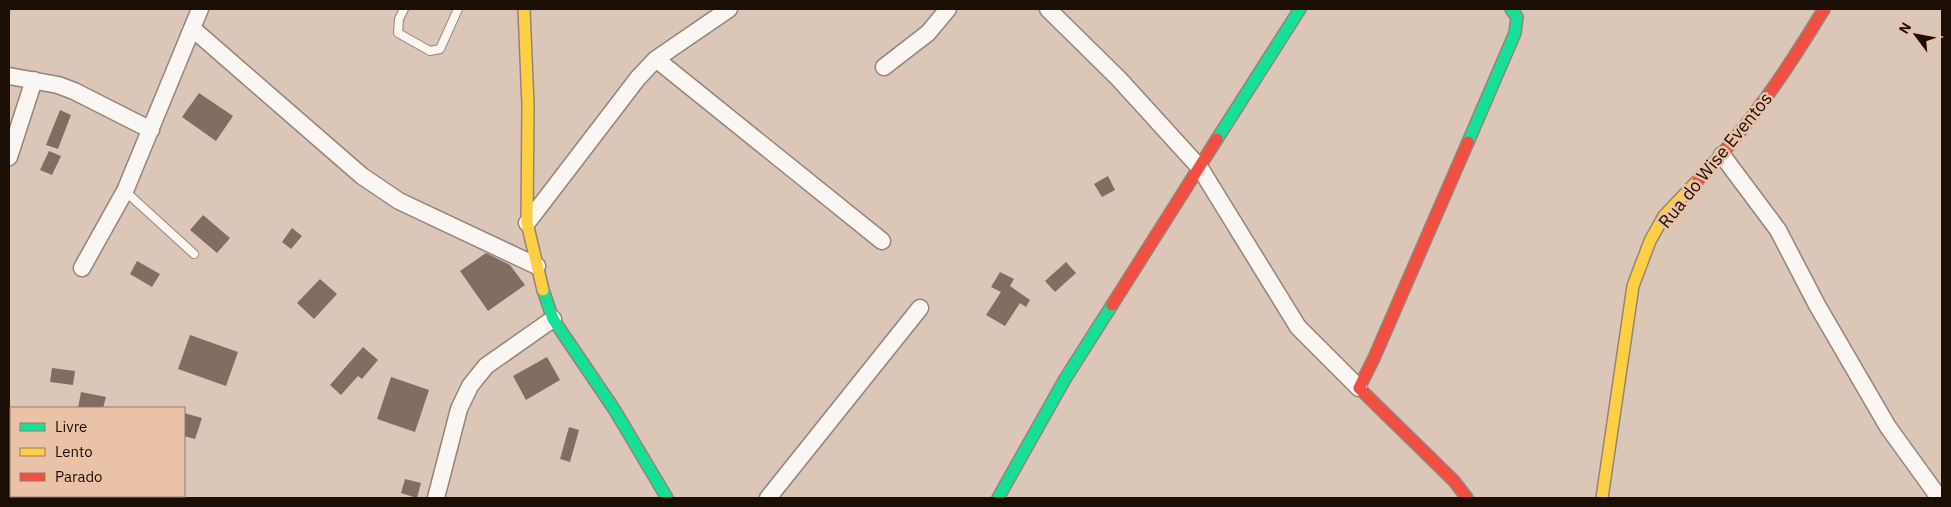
<svg xmlns="http://www.w3.org/2000/svg" width="1951" height="507" font-family="'IBM Plex Sans',sans-serif">
<rect width="100%" height="100%" fill="#dbc6b7"/>
<path fill="#836d63" d="M199 93 233 116 216 141 182 117Z
M60 110 71 115 58 149 46 145Z
M49 151 61 156 52 175 40 170Z
M1108 176 1115 190 1102 197 1094 184Z
M203 215 230 238 217 253 190 230Z
M292 228 302 236 291 249 282 242Z
M486 253 510 265 525 285 488 311 460 271Z
M137 261 160 274 152 287 130 274Z
M1066 262 1076 273 1055 292 1045 281Z
M1000 272 1014 279 1010 286 1030 300 1026 307 1020 303 1005 326 986 315 1001 292 991 287Z
M320 279 337 294 314 319 297 303Z
M190 335 238 352 226 386 178 369Z
M363 347 378 360 362 379 358 376 341 395 330 385Z
M547 357 560 380 526 400 513 376Z
M52 368 75 371 73 385 50 382Z
M391 377 429 390 415 432 377 419Z
M81 392 106 397 103 408H78Z
M184 413 202 418 195 439 184 436Z
M569 427 579 430 570 462 560 459Z
M405 479 421 483 417 498 401 493Z"/>
<g fill="none" stroke-linecap="round" stroke-linejoin="round">
<g stroke="#948479" stroke-width="10">
<path id="lane" d="M404 9 399 19 398 33 430 51 440 49 458 9
M125 191 194 254"/>
</g>
<g stroke="#948479" stroke-width="19">
<path id="street" d="M1048 9 1119 79 1200 168 1298 327 1359 388
M193 29 362 176 399 201 537 266
M656 59 882 241
M884 67 928 33 948 9
M9 76 58 85 74 91 151 130
M1722 155 1778 230 1817 305 1888 427 1935 492
M9 157 34 80
M527 223 638 78 656 59 729 9
M82 268 125 191 200 9
M436 498 459 409 470 386 486 366 553 319
M768 498 920 308"/>
</g>
<g stroke="#948479" stroke-width="14">
<path id="fast" d="M1217 139 1300 9
M1468 142 1515 33 1517 17 1511 9
M543 290 553 319 614 409 667 498
M998 498 1065 379 1112 305"/>
</g>
<g stroke="#948479" stroke-width="14">
<path id="slow" d="M524 9 528 105 527 223 543 290
M1602 498 1633 286 1650 241 1664 216 1698 180"/>
</g>
<g stroke="#948479" stroke-width="14">
<path id="jam" d="M1698 180C1748 128 1787 70 1824 9
M1112 305 1217 139
M1467 498 1454 481 1359 388 1374 358 1468 142"/>
</g>
<use href="#lane" stroke="#faf6f4" stroke-width="8"/>
<use href="#street" stroke="#faf6f4" stroke-width="16"/>
<use href="#fast" stroke="#16e098" stroke-width="11"/>
<use href="#slow" stroke="#ffcf43" stroke-width="11"/>
<use href="#jam" stroke="#f24e42" stroke-width="11"/>
</g>
<g text-anchor="middle" dominant-baseline="central" stroke-width="5" stroke-linejoin="round" paint-order="stroke">
<g font-size="18" fill="#1b0e05" stroke="#eac2a8">
<text transform="translate(1715 160) rotate(-51)">Rua do Wise Eventos</text>
</g>
</g>
<rect width="1951" height="507" fill="none" stroke="#1b0e05" stroke-width="20"/>
<rect x="10" y="407" width="175" height="90" fill="#eac2a8" stroke="#977a67"/>
<rect x="20" y="423" width="25" height="8" fill="#16e098" stroke="#977a67"/>
<text x="55" y="432" font-size="15" fill="#1b0e05">Livre</text>
<rect x="20" y="448" width="25" height="8" fill="#ffcf43" stroke="#977a67"/>
<text x="55" y="457" font-size="15" fill="#1b0e05">Lento</text>
<rect x="20" y="473" width="25" height="8" fill="#f24e42" stroke="#977a67"/>
<text x="55" y="482" font-size="15" fill="#1b0e05">Parado</text>
<g transform="translate(1916 35) rotate(302)" stroke="#eac2a8" stroke-width="4" paint-order="stroke">
<path d="M0-4L9 19L0 12L-9 19Z" fill="#1b0e05"/>
<text y="-8" font-size="14" font-weight="bold" text-anchor="middle" fill="#1b0e05">N</text>
</g>
</svg>
